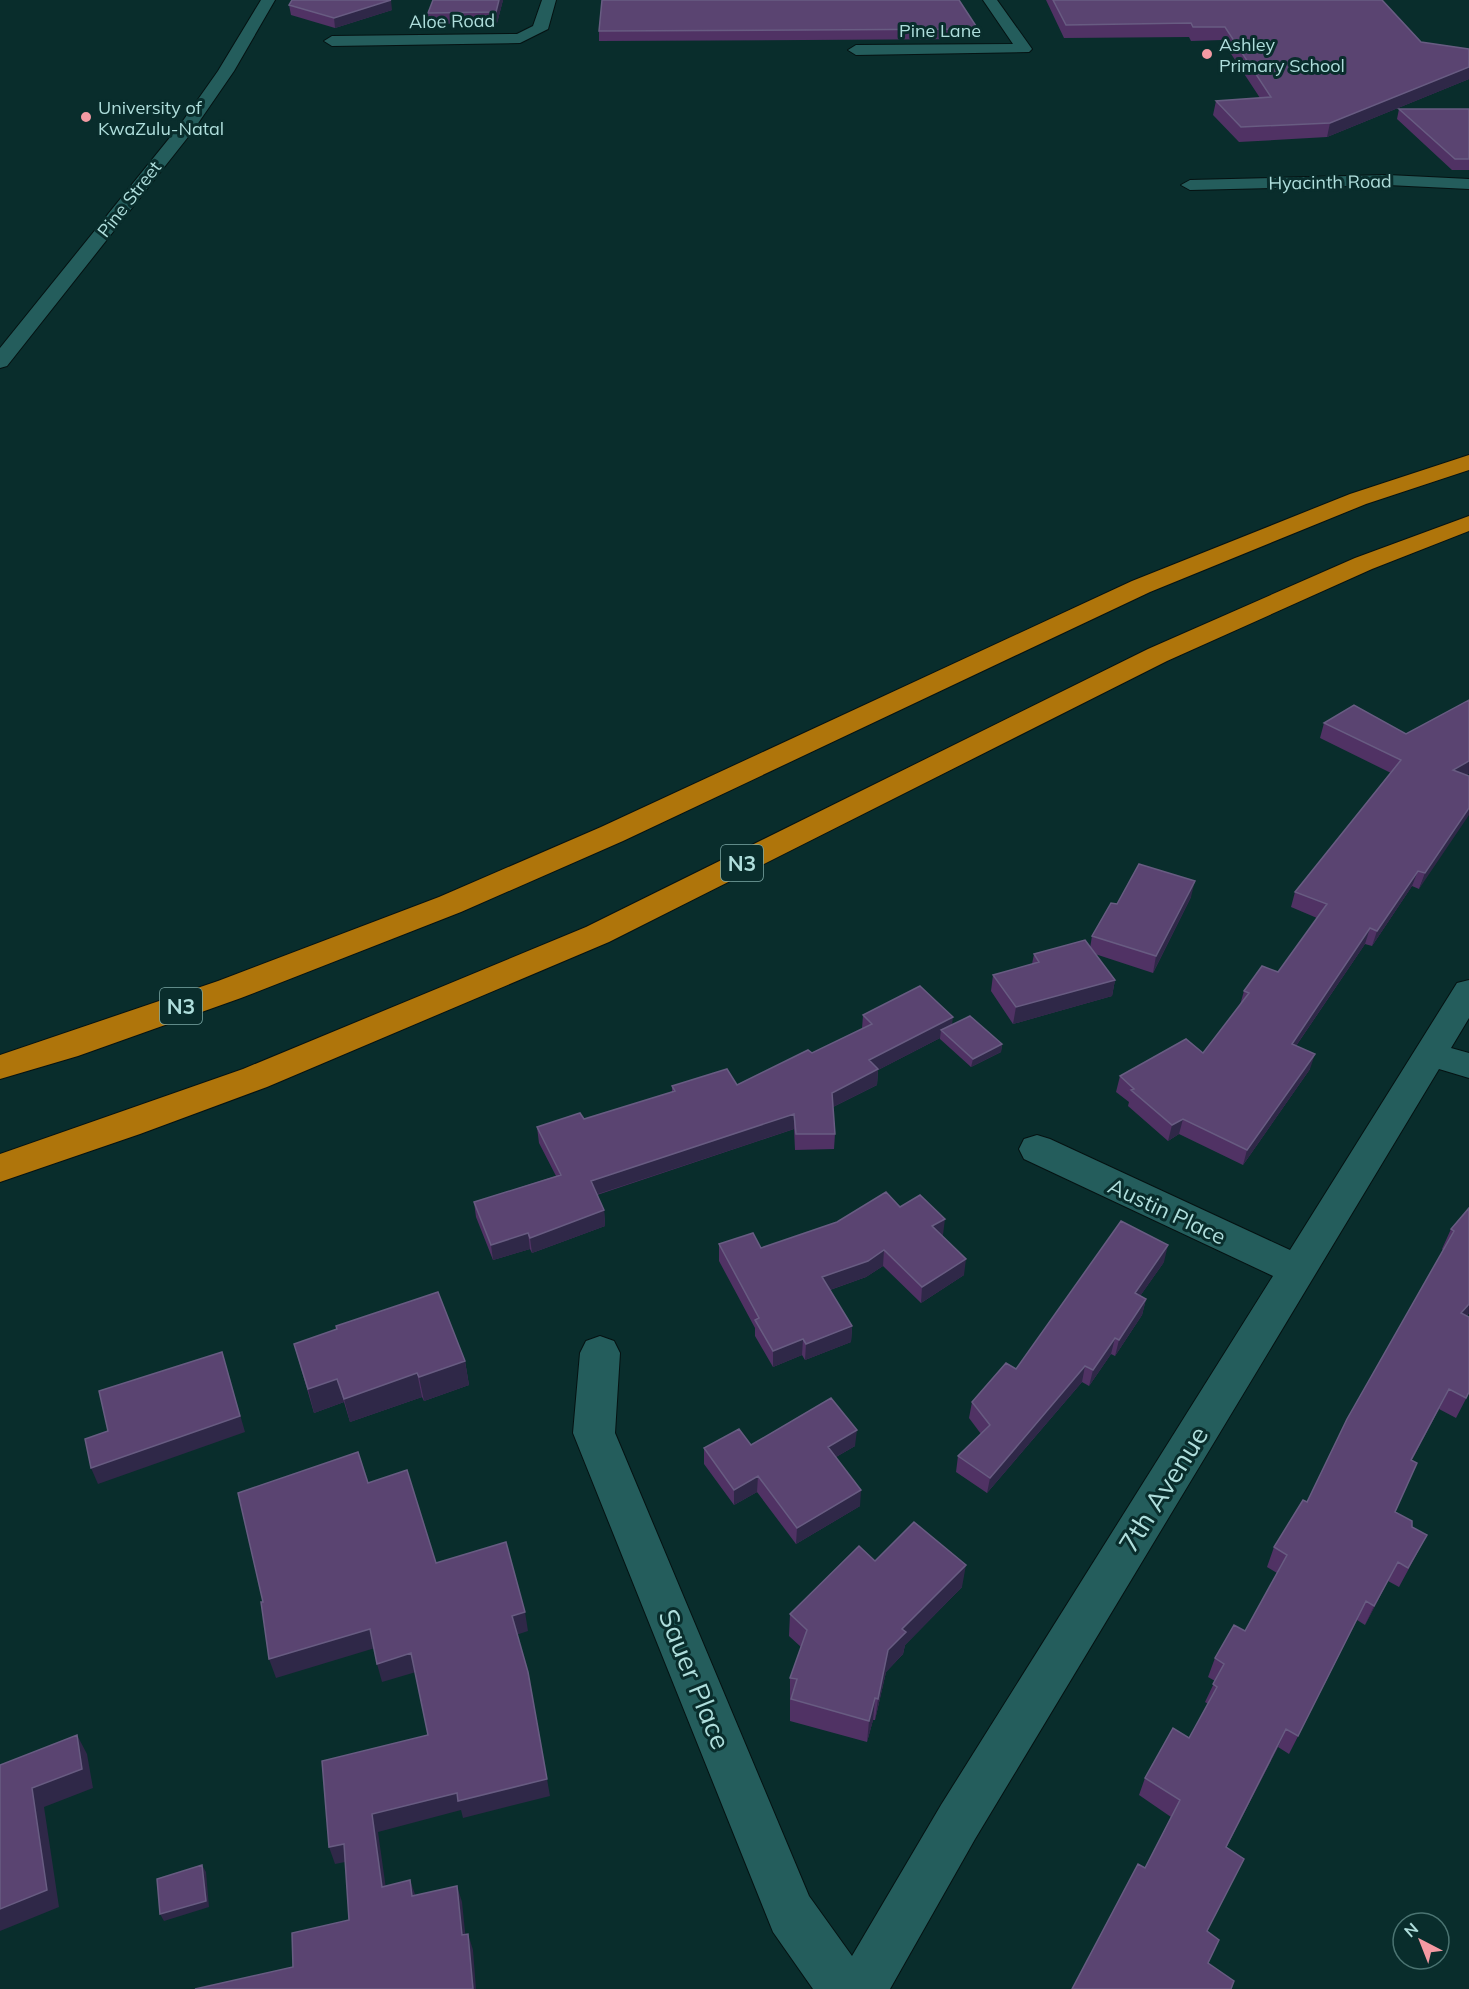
<svg xmlns="http://www.w3.org/2000/svg" width="1469" height="1989" font-family="Mulish,sans-serif">
<rect width="100%" height="100%" fill="#092d2c"/>
<g fill="none" stroke-linecap="round" stroke-linejoin="round">
<g stroke="#051212" stroke-width="2">
<path id="street" d="M261 0H275L234 71 192 132 7 366 0 368V348L180 125 218 71Z
M542 0H556L548 29 520 43 332 46 324 41 332 36 517 34 533 26Z
M983 0H997L1032 49 1029 52 856 55 848 50 856 45 1013 44Z
M1388 175 1469 179V189L1388 185 1190 190 1181 185 1190 180Z
M1469 980V1018L1451 1048 1469 1053V1078L1439 1069 975 1839 890 1989H813L773 1932 573 1433 580 1353 586 1341 600 1336 614 1341 620 1353 615 1433 809 1896 852 1956 941 1805 1273 1276 1024 1159 1019 1149 1024 1139 1037 1135 1050 1139 1290 1250 1457 983Z"/>
</g>
<g stroke="#051212" stroke-width="2">
<path id="highway" d="M1469 455V470L1366 504 1150 592 623 841 461 912 241 998 78 1056 0 1079V1055L218 981 439 897 601 827 1132 581 1350 494Z
M1469 516V531L1372 569 1167 661 609 942 267 1087 140 1134 0 1182V1154L243 1069 586 927 1148 649 1355 558Z"/>
</g>
<use href="#street" fill="#245d5c" fill-rule="evenodd"/>
<use href="#highway" fill="#af750b" fill-rule="evenodd"/>
</g>
<path fill="#503264" d="M503 0 497 23 429 24 428 13Z
M1046 0H1382L1421 42 1469 49V79L1327 137 1239 142 1213 115 1216 101 1260 98 1222 40 1191 41 1189 37 1064 38Z
M289 5 392 10 335 28 291 15Z
M978 29 977 39 599 41V31Z
M1399 109H1469V170H1452L1397 119Z
M1324 723 1467 775 1419 889 1412 886 1372 946 1365 944 1296 1046 1310 1069 1243 1165 1179 1134 1168 1141 1128 1106 1129 1102 1116 1092 1120 1076 1203 1053 1240 1005 1244 991 1278 972 1317 918 1291 907 1295 892 1391 773 1320 738Z
M1191 897 1153 973 1095 954 1115 980 1112 996 1013 1024 991 991 993 975 1032 964 1034 954 1090 948 1092 936 1117 904Z
M863 1015 952 1025 1002 1044 1001 1052 971 1067 940 1039V1038L878 1070 877 1085 833 1107 835 1134 834 1149 795 1150 794 1129 597 1195 604 1210 605 1226 532 1253 530 1249 493 1260 476 1217 474 1202 556 1176 539 1143 537 1127 584 1119 672 1092V1086L737 1085 812 1053 862 1029Z
M1469 1208V1313L1467 1316 1469 1393 1456 1418 1439 1409 1412 1460 1395 1512 1412 1527 1427 1535 1399 1587 1388 1581 1365 1625 1357 1620 1289 1754 1278 1747 1226 1848 1072 1989 1145 1868 1171 1817 1139 1795 1145 1778 1189 1738 1208 1704 1205 1702 1215 1681 1208 1677 1215 1658 1245 1631 1277 1573 1267 1567 1274 1547 1307 1502 1443 1250 1442 1249 1451 1229Z
M942 1235 964 1275 921 1303 883 1266 866 1277 830 1290 852 1326 851 1342 805 1360 802 1355 773 1367 755 1336V1328L719 1261V1244L761 1248Z
M1164 1262 1140 1296 1146 1299 1142 1315 1115 1356 1111 1354 1089 1386 1082 1382 987 1493 956 1472 958 1456 981 1434 969 1418 972 1402Z
M294 1344 465 1361 469 1385 424 1401 422 1397 350 1422 344 1402 314 1413Z
M751 1445 855 1446 836 1457 860 1506 796 1544 757 1492 734 1505 704 1464V1448Z
M875 1561 962 1587 905 1645 903 1654 886 1672 875 1720H873L867 1742 790 1721V1678L801 1647 789 1636 790 1614Z"/>
<path fill="#2f2848" d="M391 0 392 10 335 28 334 18Z
M499 0H503L497 23 496 12Z
M1469 67V79L1327 137 1330 123Z
M1469 761V774L1448 785 1453 770Z
M1469 808V815L1419 889 1425 873Z
M1418 871 1412 886 1372 946 1377 931Z
M1195 881 1191 897 1153 973 1156 956Z
M1370 928 1365 944 1287 1059 1292 1044Z
M1115 980 1112 996 1013 1024 1016 1007Z
M953 1017 951 1032 941 1030 940 1038 878 1070 877 1085 831 1108 832 1093 869 1060Z
M1002 1044 1001 1052 971 1067 973 1059Z
M1315 1054 1310 1069 1243 1165 1247 1150Z
M794 1114V1129L592 1196 591 1181Z
M1183 1119 1179 1134 1168 1141 1172 1125Z
M604 1210 605 1226 532 1253 530 1238Z
M945 1219 943 1235 930 1243 932 1226Z
M528 1233 530 1249 493 1260 491 1245Z
M1168 1245 1164 1262 1131 1309 1135 1293Z
M884 1250 883 1266 866 1277 821 1293 822 1277Z
M966 1259 964 1275 921 1303 922 1287Z
M1146 1299 1142 1315 1115 1356 1119 1340Z
M1469 1304V1313L1452 1334 1461 1313Z
M852 1326 851 1342 805 1360 806 1344Z
M1115 1338 1111 1354 1089 1386 1093 1370Z
M803 1339 802 1355 773 1367V1351Z
M222 1352 245 1432 98 1484 91 1468Z
M465 1361 469 1385 424 1401 419 1377Z
M1085 1366 1082 1382 987 1493 990 1478Z
M417 1373 422 1397 350 1422 344 1399Z
M337 1379 344 1402 314 1413 308 1389Z
M1449 1389 1439 1409 1401 1479 1411 1460Z
M857 1430 855 1446 827 1462 828 1447Z
M758 1476 757 1492 734 1505V1490Z
M861 1490 860 1506 796 1544 797 1528Z
M1398 1562 1388 1581 1365 1625 1374 1606Z
M966 1565 962 1587 905 1645 903 1654 886 1672 875 1720 878 1699 888 1650 902 1629Z
M525 1612 528 1631 516 1635 512 1616Z
M370 1629 375 1648 276 1678 269 1659Z
M411 1653 416 1672 382 1682 377 1664Z
M875 1698 873 1720 867 1742 869 1721Z
M1286 1729 1278 1747 1218 1864 1226 1847Z
M77 1735 87 1754 93 1788 44 1807 59 1907 0 1931V1909L32 1788Z
M547 1779 550 1796 463 1818 461 1810 378 1832 388 1903 382 1887 372 1814 457 1793Z
M344 1844 350 1861 335 1864 329 1847Z
M202 1865 206 1872 209 1907 164 1921 160 1914Z
M410 1880 416 1897 412 1896Z
M457 1886 462 1902 467 1951 462 1935Z
M468 1934 473 1950 476 1989H473Z"/>
<path fill="#5a4471" stroke="#685c82" stroke-width="1.5" d="M292 0H391L334 18 289 5Z
M433 0H499L496 12 428 13Z
M602 0H959L978 29 599 31Z
M1053 0H1382L1421 42 1469 49V67L1330 123 1241 127 1216 101 1271 97 1225 27H1193L1191 23 1066 25Z
M1399 109H1469V159H1455Z
M1469 700V761L1453 770 1469 776V808L1425 873 1418 871 1377 931 1370 928 1292 1044 1315 1054 1247 1150 1183 1119 1172 1125 1131 1090 1134 1089 1120 1076 1186 1039 1203 1053 1249 993 1244 991 1262 966 1278 972 1327 904 1295 892 1401 760 1324 723 1354 705 1406 734Z
M1139 864 1195 881 1156 956 1092 936 1111 903 1117 904Z
M1085 940 1115 980 1016 1007 993 975 1039 962 1034 954Z
M920 986 953 1017 869 1060 878 1069 832 1093 835 1134H796L794 1114 591 1181 604 1210 530 1238 528 1233 491 1245 474 1202 561 1175 537 1127 580 1113 584 1119 675 1091 672 1086 727 1069 737 1085 808 1050 812 1053 872 1024 863 1015Z
M970 1016 1002 1044 973 1059 941 1030Z
M886 1192 900 1207 920 1195 945 1219 932 1226 966 1259 922 1287 884 1250 868 1261 822 1277 852 1326 806 1344 803 1339 773 1351 755 1320 759 1318 719 1244 753 1233 761 1248 837 1222Z
M1469 1208V1304L1461 1313 1469 1317V1392L1466 1398 1449 1389 1411 1460 1417 1463 1395 1512 1412 1521V1527L1427 1535 1408 1568 1398 1562 1374 1606 1366 1601 1298 1736 1286 1729 1226 1847 1244 1859 1207 1931 1219 1940 1208 1963 1234 1981 1231 1989H1072L1138 1864 1145 1868 1180 1800 1145 1778 1173 1728 1189 1738 1217 1687 1213 1684 1224 1664 1215 1658 1234 1625 1245 1631 1287 1555 1274 1547 1303 1500 1307 1502 1347 1419 1454 1231 1451 1229Z
M1121 1221 1168 1245 1135 1293 1146 1299 1119 1340 1115 1338 1093 1370 1085 1366 990 1478 958 1456 990 1425 972 1402 1006 1363 1016 1369Z
M438 1292 465 1361 419 1377 417 1373 344 1399 337 1379 308 1389 294 1344 337 1329 336 1326Z
M222 1352 240 1416 91 1468 85 1439 108 1431 99 1391Z
M831 1398 857 1430 828 1447 861 1490 797 1528 758 1476 734 1490 704 1448 739 1429 751 1445Z
M358 1452 368 1483 407 1470 436 1563 506 1542 525 1612 512 1616 528 1672 547 1779 458 1801 457 1793 372 1814 382 1887 410 1880 412 1896 457 1886 462 1935 468 1934 473 1989H195L293 1967 292 1933 349 1920 344 1844 329 1847 322 1761 428 1735 411 1653 377 1664 370 1629 269 1659 261 1602H263L238 1493Z
M914 1522 966 1565 902 1629 906 1632 888 1650 878 1699 875 1698 869 1721 791 1699 797 1679 790 1678 807 1630 790 1614 859 1546 875 1561Z
M77 1735 82 1769 32 1788 47 1890 0 1909V1765Z
M202 1865 206 1901 160 1914 157 1879Z"/>
<g fill="#f49aa3" stroke="#092d2c" stroke-width="2">
<circle cx="1207" cy="54" r="6"/>
<circle cx="86" cy="117" r="6"/>
</g>
<g text-anchor="middle" dominant-baseline="central" stroke-width="6" stroke-linejoin="round" paint-order="stroke">
<g font-size="18" fill="#afdedc" stroke="#092d2c">
<text transform="translate(452 21) rotate(-1)">Aloe Road</text>
<text x="940" y="30">Pine Lane</text>
<text transform="translate(1330 182) rotate(-1)">Hyacinth Road</text>
<text transform="translate(129 199) rotate(-52)">Pine Street</text>
</g>
<g font-size="18" fill="#afdedc" stroke="#092d2c" text-anchor="start">
<text x="1219" y="44">Ashley<tspan x="1219" dy="21">Primary School</tspan></text>
<text x="98" y="107">University of<tspan x="98" dy="21">KwaZulu-Natal</tspan></text>
</g>
<g fill="#092d2c" stroke="#7da9a7" stroke-width="1.5">
<rect x="721" y="845" width="42" height="36" rx="4.5"/>
<rect x="160" y="988" width="42" height="36" rx="4.5"/>
</g>
<g font-size="21" font-weight="bold" fill="#afdedc">
<text x="742" y="863">N3</text>
<text x="181" y="1006">N3</text>
</g>
<g font-size="22" fill="#afdedc" stroke="#092d2c">
<text transform="translate(1167 1211) rotate(25)">Austin Place</text>
</g>
<g font-size="27" fill="#afdedc" stroke="#092d2c">
<text transform="translate(1163 1489) rotate(-58)">7th Avenue</text>
<text transform="translate(695 1679) rotate(68)">Sauer Place</text>
</g>
</g>
<g transform="translate(1421 1941) rotate(318)"><circle r="28" fill="#092d2c" stroke="#4b7472" stroke-width="1.5"/>
<path d="M0-4.5L10 22L0 15L-10 22Z" fill="#f49aa3"/>
<text y="-9" font-size="16" font-weight="bold" text-anchor="middle" fill="#afdedc">N</text>
</g>
</svg>
